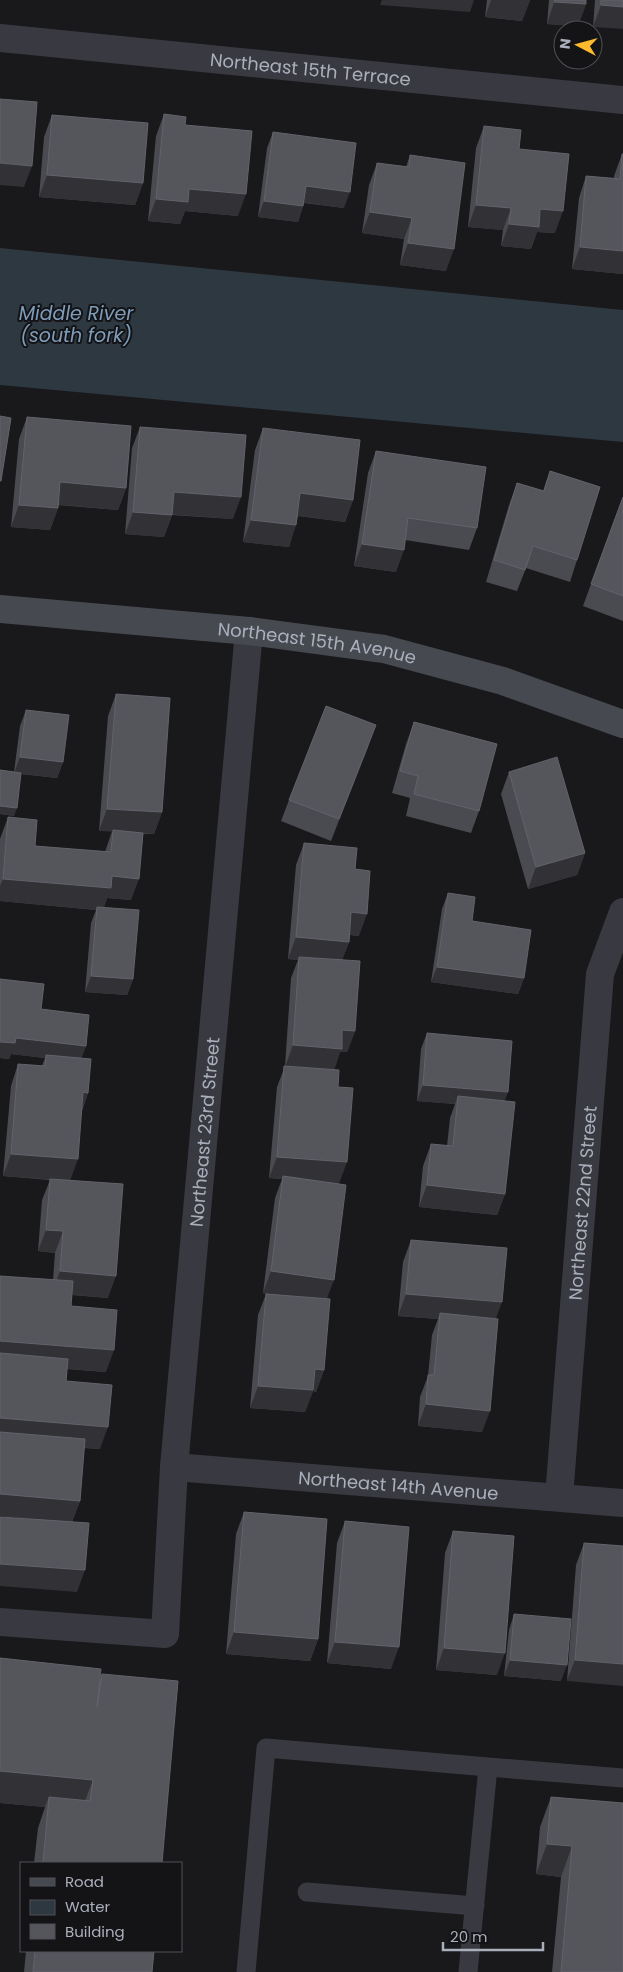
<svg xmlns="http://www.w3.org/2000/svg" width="623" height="1972" font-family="Poppins,sans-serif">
<rect width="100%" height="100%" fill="#19191b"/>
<path fill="#2d3841" d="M0 248 623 310V442L0 385Z"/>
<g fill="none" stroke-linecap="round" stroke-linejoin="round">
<path stroke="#393a41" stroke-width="19" d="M488 1767 623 1778
M307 1892 475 1906
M246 1972 266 1748 488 1767 468 1972"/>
<g stroke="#393a41" stroke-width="28">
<path id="s1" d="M0 38 623 100"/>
<path id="s2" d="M174 1467 623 1503"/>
<path id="s3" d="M559 1497 600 974 623 912"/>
<path id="s4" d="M0 1622 165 1634 174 1467 249 631"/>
</g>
<path stroke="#474951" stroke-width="28" id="s5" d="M0 609 249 631 384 649 503 681 623 724"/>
</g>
<path fill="#4a4b50" d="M487 0H530L522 21 485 17Z
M549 0H586V4L578 26 547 24Z
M595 0H623L593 27Z
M164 114 185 125 238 216 185 211 180 224 148 221 156 136Z
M52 115 143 183 135 205 39 197 44 137Z
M484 126 519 149 555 233 537 232 531 249 501 246 503 230 468 227 476 148Z
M273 132 344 208 304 203 298 222 258 217 267 148Z
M622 154 623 274 572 269 579 198 586 176 614 178V176Z
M410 155 446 271 400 265 404 239 362 233 369 185 377 163 406 167Z
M27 417 126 488 118 510 58 505V508L50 530 11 527 19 439Z
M140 427 233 519 172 515 164 537 125 534 132 448Z
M263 428 353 500 345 522 298 516 289 547 243 542 255 450Z
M376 451 477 528 469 550 405 540 396 572 354 566 368 473Z
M550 471 577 560 570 582 526 568 517 591 486 582 509 505 517 483 543 491Z
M623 497V621L583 606Z
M116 694 162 812 154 834H143L131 900 107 898 104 907 133 979 127 995 85 992 91 923 96 910 0 901V839L8 817 35 846 105 852 112 831H99L108 716Z
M26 710 63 762 57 778 21 774 14 816 0 814V770L14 772 20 726Z
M414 722 479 811 471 833 406 816 410 798 392 793 406 744Z
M368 747 331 841 281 821 289 800Z
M509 772 585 853 577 875 528 889 501 794Z
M304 843 355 869 359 936 350 935 349 942 342 960 355 1031 347 1052H340L334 1069 338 1087 339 1184 327 1299 324 1370 316 1392 313 1391 305 1412 250 1408 258 1315 266 1294 263 1293 275 1198 282 1179 269 1178 277 1087 285 1066 291 978 298 960 288 959 296 865Z
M448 893 524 978 518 994 431 982 442 909Z
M0 979 41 1009 86 1046 81 1058 88 1093 82 1111 70 1180 108 1298 72 1295 71 1306 106 1372 67 1369 66 1381 100 1449 84 1448 80 1501 72 1522 77 1592 34 1519 0 1516V1276L53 1280 55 1253 38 1251 42 1200 50 1180 3 1176 11 1086 18 1064 42 1066 45 1058 11 1054 9 1059 0 1058Z
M427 1033 504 1101 505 1194 497 1215 419 1207 423 1166 431 1144 447 1146 450 1118 455 1104 417 1101 421 1049Z
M411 1240 496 1319 482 1432 418 1426 420 1397 428 1376 432 1335 438 1319 398 1316 403 1262Z
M244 1512 318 1639 310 1661 226 1654 236 1534Z
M345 1521 391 1669 327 1663 337 1543Z
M453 1531 497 1675 436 1670 445 1553Z
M584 1543 623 1546 567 1681 576 1565Z
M514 1614 561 1681 504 1676 509 1630Z
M0 1658 100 1679 102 1674 162 1863H34L38 1828 45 1807 0 1803Z
M551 1797 623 1972H552L561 1877 536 1874 540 1827Z
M26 1951H154L152 1972H24Z"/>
<path fill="#323236" d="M382 0H474L470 12 380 5Z
M491 0H530L522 21 485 17Z
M554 2 586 4 578 26 547 24Z
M601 5 623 7V29L593 27Z
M0 163 32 166 24 187 0 185Z
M47 175 143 183 135 205 39 197Z
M306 186 350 192 344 208 300 202Z
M189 189 246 194 238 216 185 211 180 224 148 221 156 199Z
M264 201 303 206 298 222 258 217Z
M476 205 511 208 503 230 468 227Z
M540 209 563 211 555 233 537 232 531 249 501 246 509 224Z
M370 212 412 218 404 239 362 233Z
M408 243 454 249 446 271 400 265Z
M580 247 623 251V274L572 269Z
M60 482 126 488 118 510 52 504Z
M174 492 241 497 233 519 166 514Z
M300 493 353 500 345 522 292 515Z
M19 505 58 508 50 530 11 527Z
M133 512 172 515 164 537 125 534Z
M251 520 296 525 289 547 243 542Z
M362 544 404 550 396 572 354 566Z
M376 725 368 747 331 841 339 819Z
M20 757 63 762 57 778 14 773Z
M0 806 17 808 14 816 0 814Z
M107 809 162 812 154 834 99 831Z
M585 853 577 875 528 889 536 867Z
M112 876 139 879 131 900 107 898 103 910 97 907 96 910 0 901V886L3 879Z
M351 912 367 914 359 936 344 934Z
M296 937 349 942 341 963 299 957 298 960 288 959Z
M437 967 524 978 518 994 431 982Z
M91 976 133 979 127 995 85 992Z
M342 1030 355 1031 347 1052H340L334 1071 285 1067 293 1045Z
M16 1038 86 1046 80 1062 46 1055 45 1058 11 1054 9 1059 0 1058V1042Z
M423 1085 508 1092 502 1108 458 1096 455 1104 417 1101Z
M83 1092 88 1093 80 1115Z
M11 1154 78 1159 70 1181 3 1176Z
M277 1157 347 1162 339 1184 283 1176 282 1179 269 1178Z
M427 1185 505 1194 497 1215 419 1207Z
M46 1230 63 1231 55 1253 38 1251Z
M60 1271 116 1276 108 1298 52 1293Z
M271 1271 334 1280 326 1301 263 1293Z
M406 1294 502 1302 494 1324 440 1313 438 1319 398 1316Z
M0 1341 114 1350 106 1372 0 1363Z
M315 1369 324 1370 316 1392 313 1391 305 1412 250 1408 258 1386Z
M426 1404 490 1411 482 1432 418 1426Z
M0 1418 108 1427 100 1449 0 1440Z
M0 1494 80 1501 72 1522 0 1516Z
M0 1564 85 1570 77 1592 0 1586Z
M234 1632 318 1639 310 1661 226 1654Z
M335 1642 399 1647 391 1669 327 1663Z
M444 1648 505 1653 497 1675 436 1670Z
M510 1660 567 1665 561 1681 504 1676Z
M575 1660 623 1664V1686L567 1681Z
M0 1771 93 1780 81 1811 49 1797 45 1807 0 1803Z
M547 1844 572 1846 561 1877 536 1874Z"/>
<path fill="#55555c" stroke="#62636b" d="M555 0H586V4L554 2Z
M601 0H623V7L601 5Z
M0 99 37 102 32 166 0 163Z
M164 114 186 117 185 125 252 131 246 194 189 189 188 202 156 199Z
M52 115 148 123 143 183 47 175Z
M484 126 521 130 519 149 569 154 563 211 540 209 539 227 509 224 511 208 476 205Z
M273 132 356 143 350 192 306 186 303 206 264 201Z
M622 154H623V251L580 247 586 176 620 179Z
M410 155 465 163 454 249 408 243 412 218 370 212 377 163 409 167Z
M0 416 11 418 1 481H0Z
M27 417 131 426 126 488 60 482 58 508 19 505Z
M140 427 246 435 241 497 174 492 172 515 133 512Z
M263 428 360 440 353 500 300 493 296 525 251 520Z
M376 451 486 467 477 528 408 518 404 550 362 544Z
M550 471 600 487 577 560 533 546 525 570 494 560 517 483 544 491Z
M623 497V596L591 584Z
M116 694 170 698 162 812 107 809Z
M326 706 376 725 339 819 289 800Z
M26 710 69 715 63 762 20 757Z
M414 722 497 744 479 811 414 794 418 776 400 771Z
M557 757 585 853 536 867 509 772Z
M0 770 21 773 17 808 0 806Z
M8 817 37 820 35 846 111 852 113 830 143 833 139 879 112 876 111 888 3 879Z
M304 843 357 848 355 869 370 871 367 914 351 912 349 942 296 937Z
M448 893 475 897 472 921 531 930 524 978 437 967Z
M97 907 139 910 133 979 91 976Z
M299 957 360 961 355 1031 342 1030V1049L293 1045Z
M0 979 44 984 41 1009 89 1015 86 1046 16 1038 15 1043 0 1042Z
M427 1033 512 1041 508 1092 423 1085Z
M46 1055 91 1059 88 1093 83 1092 78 1159 11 1154 18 1064 45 1066Z
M284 1066 339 1070 338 1087 353 1088 347 1162 277 1157Z
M458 1096 515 1102 505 1194 427 1185 431 1144 453 1146Z
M283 1176 346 1185 334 1280 271 1271Z
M50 1179 123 1184 116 1276 60 1271 63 1231 46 1230Z
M411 1240 507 1248 502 1302 406 1294Z
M0 1276 73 1281 71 1306 117 1310 114 1350 0 1341Z
M266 1294 330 1299 324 1370 315 1369 313 1390 258 1386Z
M440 1313 498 1319 490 1411 426 1404 428 1375H434Z
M0 1353 68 1359 66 1381 112 1385 108 1427 0 1418Z
M0 1432 85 1439 80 1501 0 1494Z
M244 1512 327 1519 318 1639 234 1632Z
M0 1517 89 1523 85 1570 0 1564Z
M345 1521 409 1527 399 1647 335 1642Z
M453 1531 514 1536 505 1653 444 1648Z
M584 1543 623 1546V1664L575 1660Z
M514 1614 571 1619 567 1665 510 1660Z
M0 1658 101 1669 97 1707 102 1674 178 1681 162 1863H43L49 1797 90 1801 93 1780 0 1771Z
M551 1797 623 1803V1972H561L572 1846 547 1844Z
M35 1951H154L152 1972H33Z"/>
<g text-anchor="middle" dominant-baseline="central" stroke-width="4" stroke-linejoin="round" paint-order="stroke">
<g font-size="18" fill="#aaafbc" stroke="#141316">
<text stroke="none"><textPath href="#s1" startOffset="312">Northeast 15th Terrace</textPath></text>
<text stroke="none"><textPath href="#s5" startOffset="319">Northeast 15th Avenue</textPath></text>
<text stroke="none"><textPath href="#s4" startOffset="669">Northeast 23rd Street</textPath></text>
<text stroke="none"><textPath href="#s3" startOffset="295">Northeast 22nd Street</textPath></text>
<text stroke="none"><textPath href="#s2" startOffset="225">Northeast 14th Avenue</textPath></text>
</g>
<g font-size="19" font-style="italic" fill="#7e9dba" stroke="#141316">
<text x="76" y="313">Middle River<tspan x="76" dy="22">(south fork)</tspan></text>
</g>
</g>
<rect x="20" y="1862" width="162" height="90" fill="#141316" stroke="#505158"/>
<rect x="30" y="1878" width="25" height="8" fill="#474951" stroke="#505158"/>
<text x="65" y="1887" font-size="15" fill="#aaafbc">Road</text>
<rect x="30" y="1900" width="25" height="15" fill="#2d3841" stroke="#505158"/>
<text x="65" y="1912" font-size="15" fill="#aaafbc">Water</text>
<rect x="30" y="1924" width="25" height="15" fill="#55555c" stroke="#505158"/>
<text x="65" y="1937" font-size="15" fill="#aaafbc">Building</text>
<g transform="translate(578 45) rotate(276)"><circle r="24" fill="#141316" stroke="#505158"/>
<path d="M0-4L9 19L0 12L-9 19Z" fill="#ffbb2d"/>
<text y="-8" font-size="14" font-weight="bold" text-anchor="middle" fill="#aaafbc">N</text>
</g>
<path d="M443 1942v8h100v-8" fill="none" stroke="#aaafbc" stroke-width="2.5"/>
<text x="450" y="1942" font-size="15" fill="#aaafbc" stroke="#141316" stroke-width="4" paint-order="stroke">20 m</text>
</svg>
